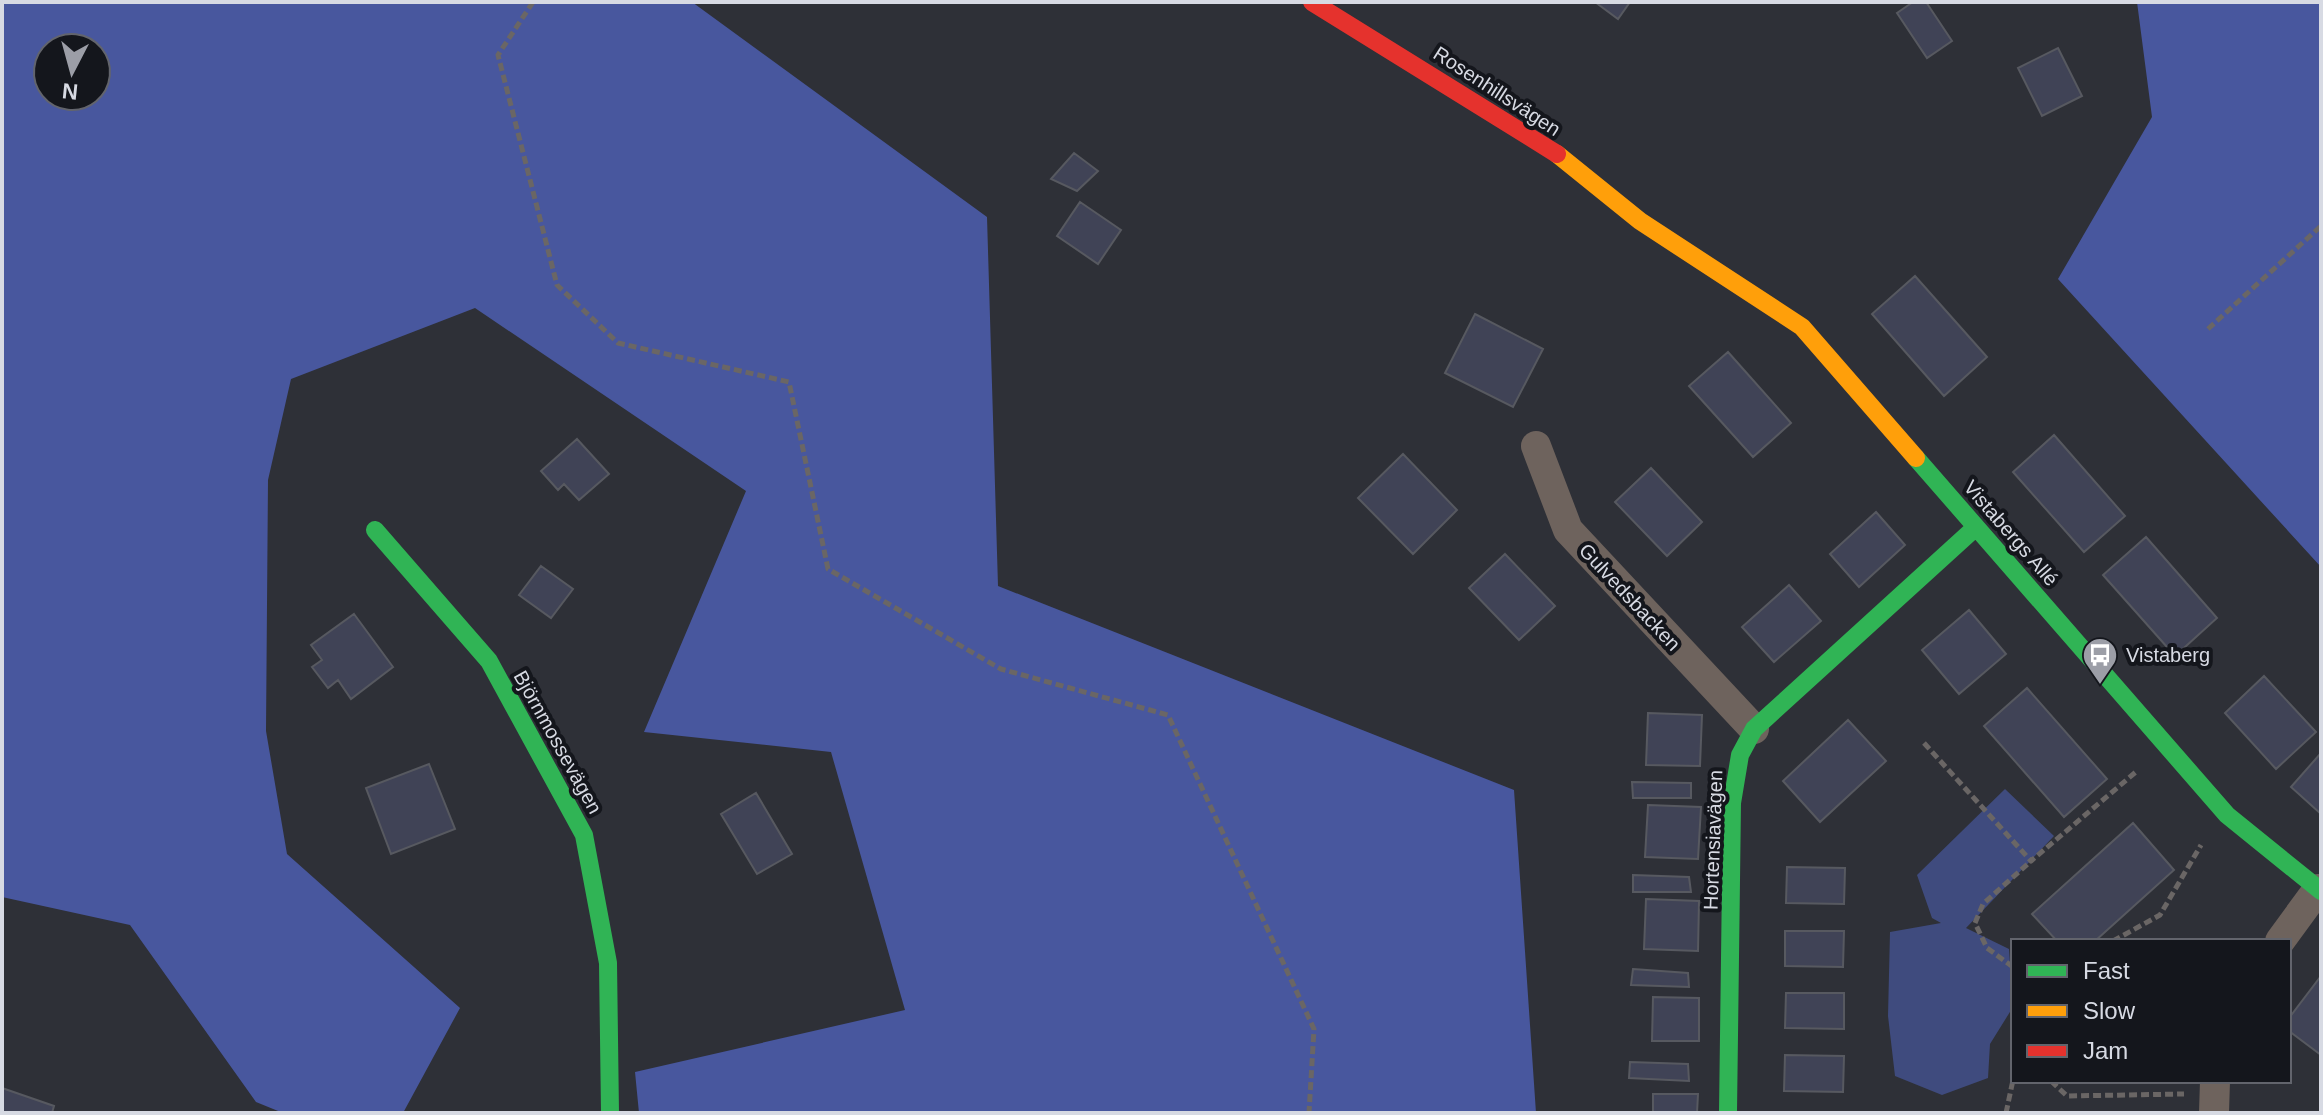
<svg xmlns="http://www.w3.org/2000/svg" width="2323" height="1115" font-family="Arial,sans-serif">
<rect width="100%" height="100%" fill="#2e3037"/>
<path fill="#3f4b7e" d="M2005 789 2054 836 1966 928 2009 949 2013 1007 1990 1044 1988 1078 1942 1095 1895 1076 1888 1016 1890 932 1941 923 1932 918 1917 875Z"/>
<path fill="#48579e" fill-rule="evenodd" d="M2 2H692L987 217 998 586 1514 790 1536 1113H639L635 1072 905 1010 831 752 644 732 746 491 475 308 291 379 268 480 266 731 287 854 460 1008 403 1113H283L256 1102 130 925 2 897ZM48 48H96V96H48Z
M2137 2H2321V567L2058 279 2152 117Z"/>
<path fill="#404356" stroke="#575960" stroke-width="2" d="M1595 2H1630L1618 19Z
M1913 2H1926L1952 41 1927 58 1897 13Z
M2058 48 2082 96 2042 116 2018 68Z
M1074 153 1098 171 1077 191 1051 179Z
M1080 202 1121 230 1098 264 1057 236Z
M1915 276 1987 357 1944 396 1872 314Z
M1475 314 1543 349 1513 407 1445 373Z
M1728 352 1791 423 1753 457 1689 386Z
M2054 435 2125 516 2084 552 2013 472Z
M577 439 609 474 579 500 564 484 558 490 541 471Z
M1403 454 1457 510 1413 554 1358 498Z
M1651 468 1702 522 1667 556 1615 502Z
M1876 512 1905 545 1859 587 1830 554Z
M2146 537 2217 618 2175 656 2103 575Z
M1505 554 1555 606 1519 640 1469 588Z
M541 566 573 589 551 618 519 595Z
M1789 585 1821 621 1774 662 1742 627Z
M1969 610 2006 654 1959 694 1922 650Z
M354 614 393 667 351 699 338 680 328 688 312 667 322 660 311 645Z
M2264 676 2316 732 2276 769 2225 713Z
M2027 688 2107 779 2064 817 1984 726Z
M1648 713 1702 715 1700 766 1646 765Z
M1848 720 1886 761 1820 822 1783 781Z
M2321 753V814L2291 787Z
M429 764 455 829 391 854 366 788Z
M1632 782 1691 783V798H1633Z
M756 793 792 854 757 874 721 814Z
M1648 805 1701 807 1698 859 1645 857Z
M2133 823 2174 870 2095 941H2057L2032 914Z
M1787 867 1845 868 1844 904 1786 903Z
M1633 875 1689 877 1691 892H1633Z
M1646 899 1699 901 1698 951 1644 949Z
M1785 931H1844L1843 967 1785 966Z
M1633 969 1688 973 1689 987 1631 985Z
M2321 976V1055L2289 1031V1018Z
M1786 993H1844V1029L1785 1028Z
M1653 997 1699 998V1041H1652Z
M1785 1055 1844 1056 1843 1092 1784 1091Z
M1630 1062 1688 1064 1689 1081 1629 1078Z
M2 1088 54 1106 52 1113H2Z
M1653 1094H1698L1697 1113H1653Z"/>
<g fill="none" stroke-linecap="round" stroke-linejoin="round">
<path stroke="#6a6665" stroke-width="5" stroke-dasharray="8 4" stroke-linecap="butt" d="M533 2 498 55 557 285 618 343 789 382 828 569 1001 669 1168 715 1314 1029 1309 1113
M2208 329 2321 226
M1924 743 2031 861 2137 771
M2113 941 2160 915 2201 845
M2013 967 1987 948 1975 923 1983 904 2031 861
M2051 1081 2067 1096 2184 1094
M2006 1113 2013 1080"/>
<path stroke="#6e635d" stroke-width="30" d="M1536 446 1568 530 1754 729
M2280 941 2318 889
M2214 1113 2215 1081"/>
<path stroke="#30b455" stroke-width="18" d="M1916 458 2227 815 2321 891
M375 530 489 661 584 835 608 963 610 1113
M1728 1113 1732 803 1740 755 1754 729 1976 527"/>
<path stroke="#ff9f0a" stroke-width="18" d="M1557 154 1640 221 1802 327 1916 458"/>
<path stroke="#e5322d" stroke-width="18" d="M1312 2 1557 154"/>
</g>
<defs>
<g id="bus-pin" transform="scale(1.8)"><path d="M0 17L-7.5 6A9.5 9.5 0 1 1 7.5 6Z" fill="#9c9ea7" stroke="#14161c"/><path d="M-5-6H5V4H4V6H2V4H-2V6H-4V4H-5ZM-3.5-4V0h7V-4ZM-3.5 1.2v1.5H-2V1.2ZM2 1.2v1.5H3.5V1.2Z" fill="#fff"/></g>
</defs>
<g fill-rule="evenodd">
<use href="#bus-pin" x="2100" y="655"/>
</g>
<g text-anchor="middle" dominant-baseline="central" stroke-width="8" stroke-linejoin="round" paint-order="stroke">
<g font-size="20" fill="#d7dae3" stroke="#14161c">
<text transform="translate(1497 91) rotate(33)">Rosenhillsvägen</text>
<text transform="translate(2011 533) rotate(49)">Vistabergs Allé</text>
<text transform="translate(1630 597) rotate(47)">Gulvedsbacken</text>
<text transform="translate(558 742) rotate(61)">Björnmossevägen</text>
<text transform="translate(1713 840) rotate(-88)">Hortensiavägen</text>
</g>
<g font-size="20" fill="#d7dae3" stroke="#14161c" text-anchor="start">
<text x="2126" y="655">Vistaberg</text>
</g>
</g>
<rect width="2323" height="1115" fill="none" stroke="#d7dae3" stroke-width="8"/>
<rect x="2011" y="939" width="280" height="144" fill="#14161c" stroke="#62646c" stroke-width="2"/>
<rect x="2027" y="965" width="40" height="12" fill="#30b455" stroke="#62646c" stroke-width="2"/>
<text x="2083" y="979" font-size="24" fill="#d7dae3">Fast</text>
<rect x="2027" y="1005" width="40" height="12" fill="#ff9f0a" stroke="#62646c" stroke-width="2"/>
<text x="2083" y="1019" font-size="24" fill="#d7dae3">Slow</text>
<rect x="2027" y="1045" width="40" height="12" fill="#e5322d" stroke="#62646c" stroke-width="2"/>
<text x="2083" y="1059" font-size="24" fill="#d7dae3">Jam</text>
<g transform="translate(72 72) rotate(186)"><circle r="38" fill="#14161c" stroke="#62646c" stroke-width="2"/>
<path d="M0-6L14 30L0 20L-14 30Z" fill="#9c9ea7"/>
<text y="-12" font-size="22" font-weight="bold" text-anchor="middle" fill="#d7dae3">N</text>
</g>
</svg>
